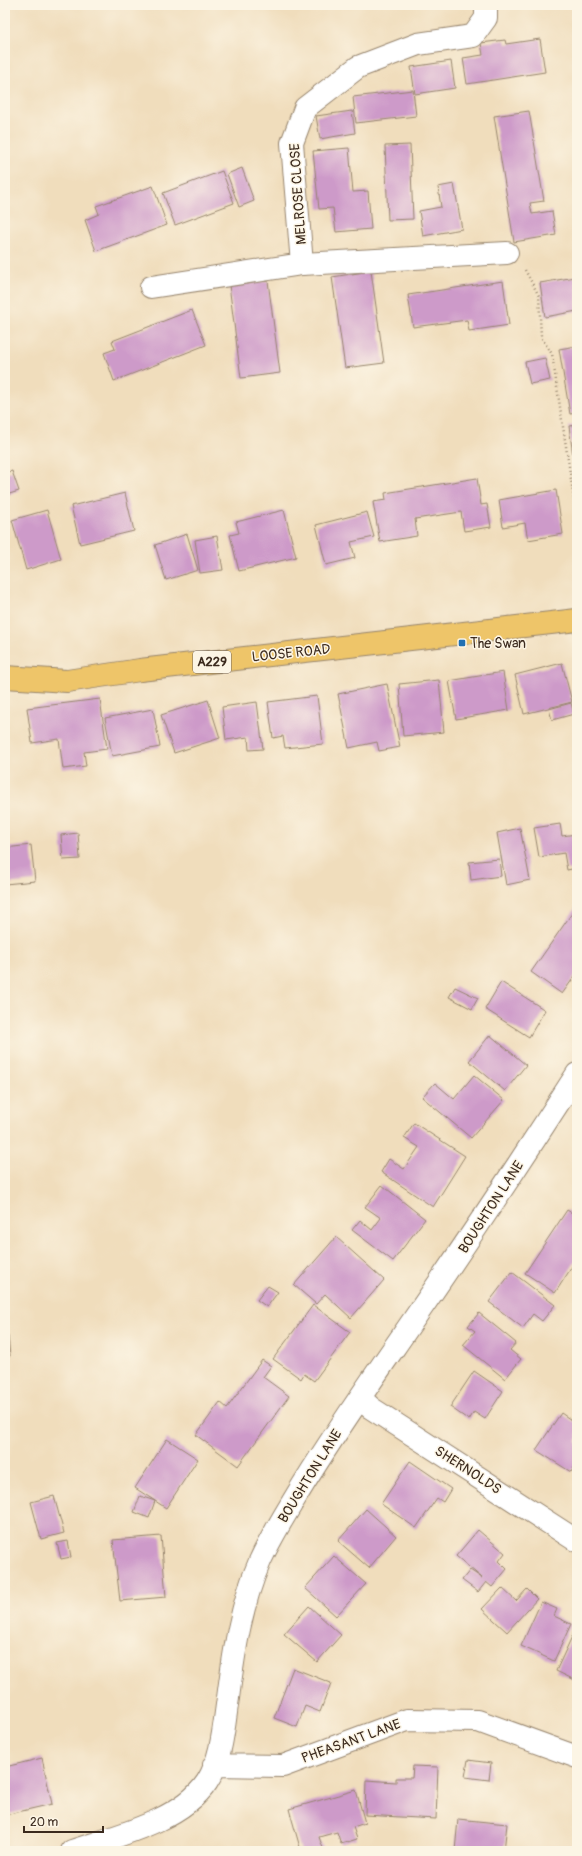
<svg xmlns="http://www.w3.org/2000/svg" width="582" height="1856" font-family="Pangolin,sans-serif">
<rect width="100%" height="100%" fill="#fcf5e5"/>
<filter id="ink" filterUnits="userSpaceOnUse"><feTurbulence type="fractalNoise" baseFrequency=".025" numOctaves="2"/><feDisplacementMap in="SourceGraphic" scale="8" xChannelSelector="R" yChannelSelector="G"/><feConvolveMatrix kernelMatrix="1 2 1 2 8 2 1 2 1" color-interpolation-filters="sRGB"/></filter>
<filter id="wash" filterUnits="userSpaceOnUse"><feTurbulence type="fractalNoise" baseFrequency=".012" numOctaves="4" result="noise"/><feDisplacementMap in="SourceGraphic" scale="16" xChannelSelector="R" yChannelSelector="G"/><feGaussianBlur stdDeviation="0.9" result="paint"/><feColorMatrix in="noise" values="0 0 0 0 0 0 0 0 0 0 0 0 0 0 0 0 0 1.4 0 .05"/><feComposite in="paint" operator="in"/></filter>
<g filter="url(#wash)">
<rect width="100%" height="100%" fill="#f0ddbc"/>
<g id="blocks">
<path fill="#cd9ac9" d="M540 39 545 72 467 84 463 58 483 55 481 43 505 40 506 44Z
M451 61 455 88 415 94 411 67Z
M413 90 416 116 356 123 353 97Z
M352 111 355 133 320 139 316 116Z
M529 111 544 201 530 203 532 214 552 211 556 235 514 242 494 116Z
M410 145 413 219 388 220 385 146Z
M349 148 353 192 368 191 371 229 336 232 333 208 319 209 313 151Z
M242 168 254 201 239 207 227 174Z
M222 171 234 203 175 225 163 193Z
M454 184 462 229 423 236 419 211 441 207 438 187Z
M153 186 167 225 96 251 85 220 99 214 96 206Z
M371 271 384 363 345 368 332 277Z
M575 277 577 288V311L545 317 540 283Z
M268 281 280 373 241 378 229 285Z
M503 281 509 325 469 331 467 320 413 327 408 295Z
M192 310 206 345 114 381 104 353 115 349 112 341Z
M577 346V413L570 414 559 349Z
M545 358 550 380 530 384 525 362Z
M577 425V478H576L569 426Z
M12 471 19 491 6 495 5 473Z
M477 478 481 505 487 504 491 527 464 531 461 512 415 519 417 536 380 542 373 502 386 500 385 493Z
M556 490 563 534 528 540 525 523 503 527 499 500Z
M125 493 134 531 80 544 71 506Z
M47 510 61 559 26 570 12 520Z
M284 510 296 557 239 571 230 535 239 533 236 522Z
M367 512 374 537 351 542 355 558 326 565 316 525Z
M187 534 198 570 166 580 155 545Z
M217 536 223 570 200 573 195 540Z
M562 663 572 702 524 714 515 675Z
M503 672 509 710 456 719 449 681Z
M439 680 444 732 403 736 399 684Z
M387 684 400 747 379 751 377 742 349 748 338 694Z
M317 696 323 744 285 748 283 736 273 738 268 702Z
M100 699 107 749 84 752 86 766 63 769 59 739 32 743 27 708Z
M208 700 220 738 174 753 161 715Z
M257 702 263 749 249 750 248 737 226 740 222 707Z
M571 703 574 714 552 720 549 709Z
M153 709 160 747 112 756 105 718Z
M560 824 562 836 576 834 577 868 567 870 564 853 539 857 534 828Z
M520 828 530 880 506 885 497 833Z
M78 833 80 859 63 860 61 835Z
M31 845 35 881 5 884V848Z
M499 859 501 876 471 880 469 862Z
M577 906V973L562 994 531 972Z
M501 982 545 1010 529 1037 485 1009Z
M455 987 478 998 472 1009 449 997Z
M490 1035 526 1065 505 1091 469 1061Z
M474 1075 504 1100 471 1138 422 1097 435 1083 454 1099Z
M414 1123 465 1156 433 1207 381 1172 389 1159 404 1169 419 1147 404 1138Z
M382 1185 425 1219 393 1261 352 1230 360 1220 372 1230 381 1218 365 1207Z
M567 1210 577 1216V1259L555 1293 525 1273Z
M336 1237 384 1280 351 1318 325 1294 316 1304 294 1285Z
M512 1272 555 1305 542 1321 533 1314 523 1328 489 1302Z
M268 1286 278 1292 267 1307 257 1300Z
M313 1305 350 1332 314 1381 304 1374 301 1379 273 1359Z
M479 1313 516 1343 510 1350 521 1359 505 1379 463 1345 475 1331 468 1326Z
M8 1336 10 1356 5 1357V1337Z
M262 1360 271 1366 263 1377 289 1396 238 1466 196 1435 220 1402 227 1408Z
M474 1371 503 1391 485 1419 474 1412 469 1420 450 1407Z
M561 1413 574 1422 577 1418V1463L571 1472 536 1450Z
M167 1439 198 1459 166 1508 135 1488Z
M410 1461 451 1489 443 1502 437 1498 416 1528 381 1504Z
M54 1496 64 1533 41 1539 31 1502Z
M140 1496 155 1501 149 1518 134 1512Z
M366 1509 396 1536 369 1568 338 1541Z
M478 1530 505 1553 499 1561 507 1569 492 1587 486 1582 478 1592 462 1580 470 1570 482 1578 456 1556Z
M161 1536 166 1597 120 1601 113 1540Z
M68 1541 71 1557 61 1559 57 1543Z
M334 1556 366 1584 336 1616 305 1588Z
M502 1588 516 1601 527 1589 537 1599 507 1632 482 1609Z
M541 1602 557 1609 554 1616 571 1624 554 1661 521 1646Z
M309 1606 341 1635 317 1662 284 1634Z
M576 1628 577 1629V1681L556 1671Z
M293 1668 331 1683 320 1712 305 1706 297 1727 274 1718Z
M42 1758 52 1804 5 1815V1767Z
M468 1760 491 1763 489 1780 465 1777Z
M413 1766 438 1767 436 1819 365 1815 366 1780 396 1782V1778H412Z
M356 1790 365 1823 353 1827 357 1839 341 1844 337 1832 319 1837 324 1851H301L289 1809Z
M458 1819 507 1824 504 1851H455Z"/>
</g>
</g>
<g filter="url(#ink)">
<use href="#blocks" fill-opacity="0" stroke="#96846d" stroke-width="1"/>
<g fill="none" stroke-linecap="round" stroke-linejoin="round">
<g stroke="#96846d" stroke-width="24">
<path id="minor" d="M302 264 292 143 305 108 358 67 418 44 473 36 486 18V5
M151 287 302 264 507 253
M360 1398 371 1408 577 1541
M214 1765 283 1766 407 1720 478 1721 577 1757
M72 1851C115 1836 181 1821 207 1782 222 1759 224 1724 228 1698 234 1652 241 1604 260 1561 270 1539 283 1518 295 1498 329 1441 367 1387 405 1332 464 1247 521 1161 577 1074"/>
</g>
<g stroke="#96846d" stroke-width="24">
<path id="highway" d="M5 677 67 681 140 670 577 620"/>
</g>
<path stroke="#96846d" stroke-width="2.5" stroke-dasharray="1 3" stroke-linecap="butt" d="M525 270 539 296 541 337 552 354 577 519"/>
<use href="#minor" stroke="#fff" stroke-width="22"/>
<use href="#highway" stroke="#eec569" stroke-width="22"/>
</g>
</g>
<rect fill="#1f6fb2" stroke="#fcf5e5" stroke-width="1.5" x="458" y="639" width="8" height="8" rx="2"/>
<g text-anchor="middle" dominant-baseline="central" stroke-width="3" stroke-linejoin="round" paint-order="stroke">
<rect fill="#fcf5e5" stroke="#75675a" stroke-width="1" x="193" y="651" width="38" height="22" rx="3"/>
<g font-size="13" font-weight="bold" fill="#3b2a1e">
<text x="212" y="662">A229</text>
</g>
<g font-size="14" fill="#3b2a1e" stroke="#fcf5e5">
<text transform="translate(298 194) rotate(-94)">MELROSE CLOSE</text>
<text transform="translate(291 653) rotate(-6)">LOOSE ROAD</text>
<text transform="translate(491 1207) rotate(-57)">BOUGHTON LANE</text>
<text transform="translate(468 1470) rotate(33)">SHERNOLDS</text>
<text transform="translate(310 1476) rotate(-58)">BOUGHTON LANE</text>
<text transform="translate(351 1741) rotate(-20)">PHEASANT LANE</text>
</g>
<g font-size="14" fill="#3b2a1e" stroke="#fcf5e5" text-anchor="start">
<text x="470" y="643">The Swan</text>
</g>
</g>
<rect width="582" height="1856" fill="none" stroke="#fcf5e5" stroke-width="20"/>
<path d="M24 1826v6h79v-6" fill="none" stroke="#3b2a1e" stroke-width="2"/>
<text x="30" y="1826" font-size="12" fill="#3b2a1e" stroke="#fcf5e5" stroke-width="3" paint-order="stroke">20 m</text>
</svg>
